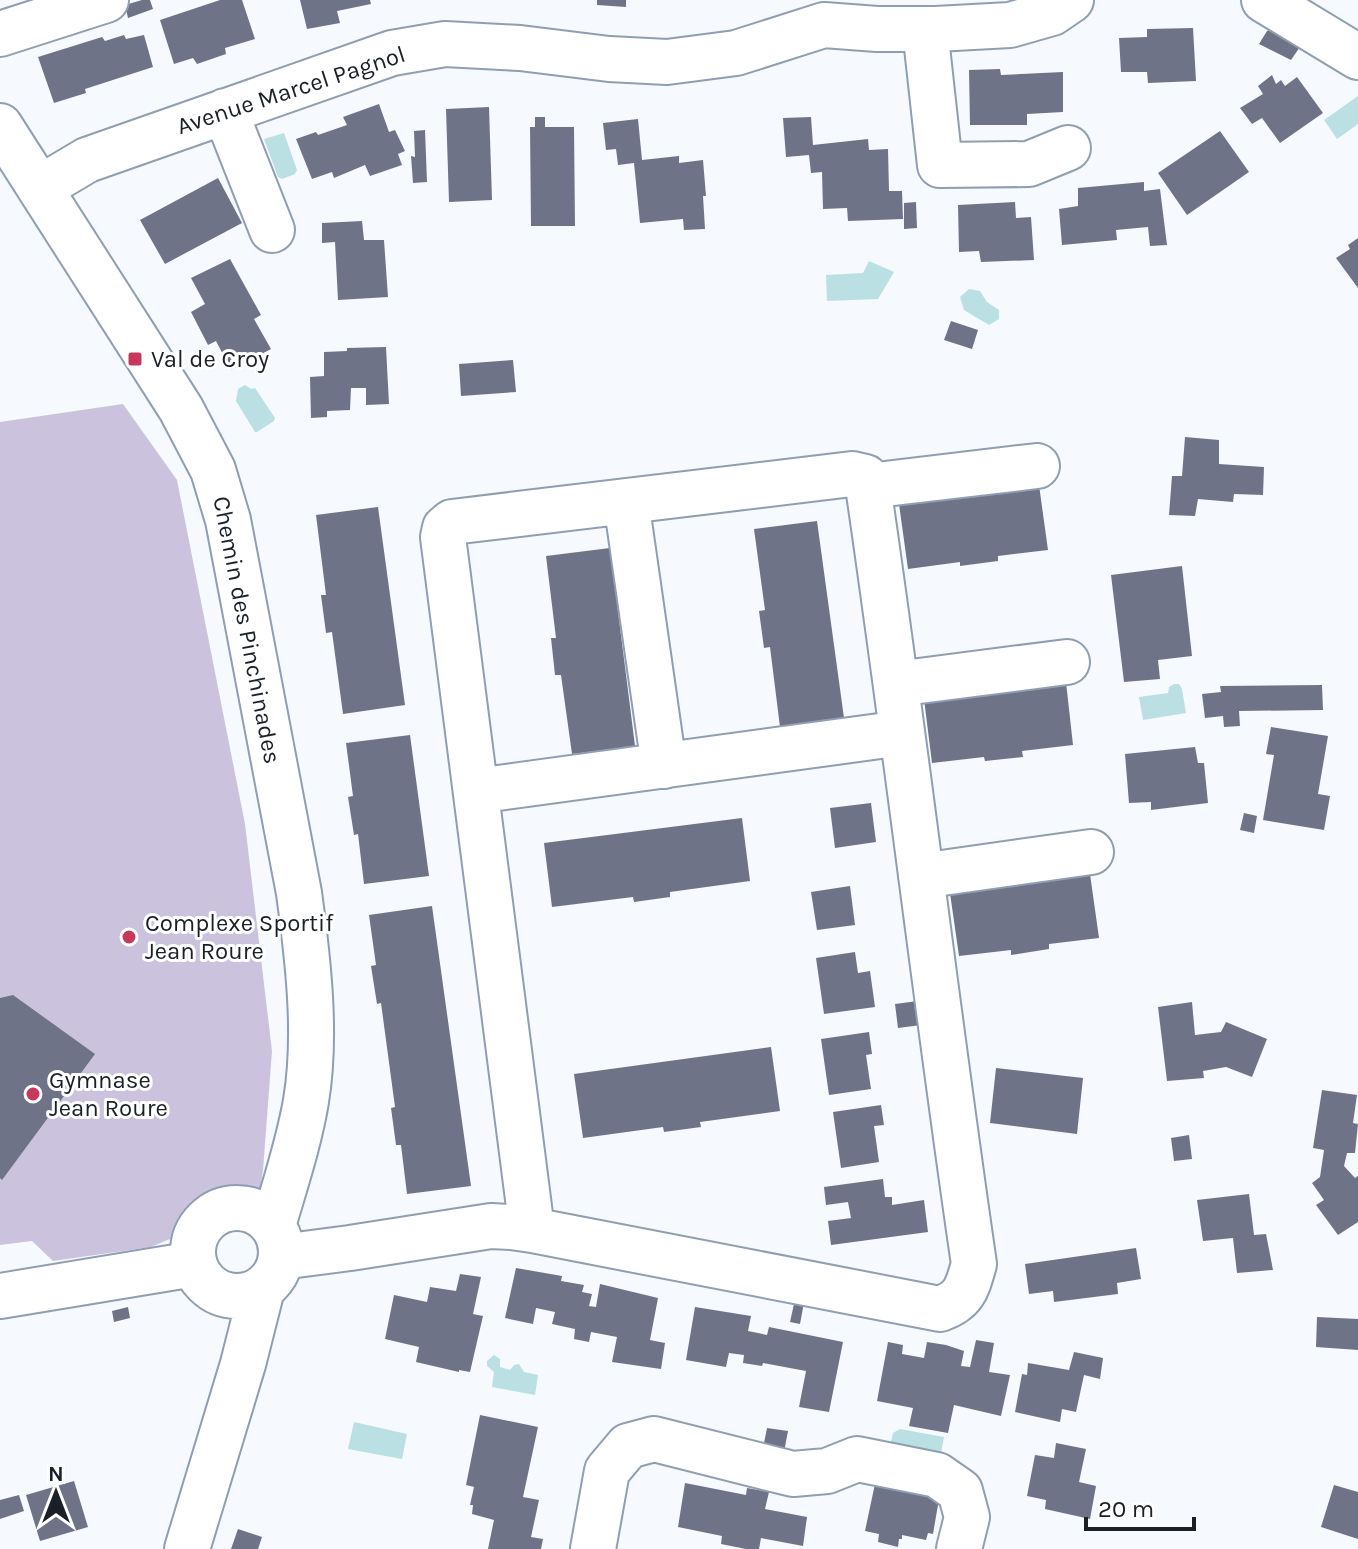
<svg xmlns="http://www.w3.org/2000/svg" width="1358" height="1549" font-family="Karla,sans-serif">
<rect width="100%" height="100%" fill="#f6f9fd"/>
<path fill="#cbc3de" d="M123 404 177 480 245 824 272 1051 263 1170 258 1202 151 1247 53 1261 32 1241 0 1245V422Z"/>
<path fill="#bae0e4" d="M1358 96V124L1337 139 1324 120Z
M284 133 297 170 295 174 282 179 278 177 264 139Z
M869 261 894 272 878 299 827 301 826 275 863 273Z
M969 289 980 291 987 302 999 310V319L989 325 964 310 960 297Z
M245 385 251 389 255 388 275 418 274 421 257 432H255L236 401 238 389Z
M1174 684H1179L1182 689 1186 713 1143 720 1139 697 1168 693 1169 687Z
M494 1355 500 1359V1367L510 1370 514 1365 519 1364 524 1372 538 1375 535 1395 492 1387 494 1372 487 1366V1361Z
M354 1422 407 1434 402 1459 348 1449Z
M900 1429 944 1437 940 1459 896 1450 891 1442 893 1433Z"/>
<path fill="#6e7387" d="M142 0H150L153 9 128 18 125 5Z
M220 0H242L255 39 225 48 226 54 197 64 193 58 174 64 160 20Z
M300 0H370L371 4 337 11 340 23 307 29Z
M597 0H626V7L597 5Z
M1281 26 1304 41 1291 60 1259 44 1267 31Z
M1193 28 1196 81 1148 83 1147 72H1121L1119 38 1147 37V29Z
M124 35 126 39 144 35 153 67 85 89 86 93 54 103 38 57 102 37 105 41Z
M1000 69 1001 75 1063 72V112L1027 114V125H970L969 70Z
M1272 75 1276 84 1281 80 1285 86 1297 77 1323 113 1280 143 1262 118 1252 124 1240 108 1263 94 1258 86Z
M379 104 389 132 395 130 405 151 398 154 402 165 370 176 365 165 334 178 332 172 312 179 296 139 316 132 318 135 347 125 343 117Z
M489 107 492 200 449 202 446 109Z
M535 117H545V127H574L575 226H531L530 127H535Z
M811 117 813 145 868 139 869 150 888 149 889 191H902L903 219 848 221 847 208 823 209 822 172 811 173 809 155 786 157 783 118Z
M638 119 642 160 679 156V163L703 160 706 196H703L705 229 684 230 683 219 640 223 634 163 618 165 616 149 606 150 603 123Z
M425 130 427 182 413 183 411 156 415 157 414 131Z
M1220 131 1249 172 1187 215 1158 173Z
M218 178 242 223 165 264 140 220Z
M1144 182V191L1160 189 1167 245 1150 246 1148 227 1116 230 1117 240 1062 245 1059 209 1078 206V188Z
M916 202 917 228 904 229V203Z
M1015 202 1016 218 1031 217 1034 260 981 262 979 251 959 252 958 205Z
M362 221 364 240H384L388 297 338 300 335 242 322 243V223Z
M1358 238V288L1336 258 1350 249 1348 245Z
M230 259 261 315 254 319 271 349 231 370 216 341 208 345 191 312 205 304 191 278Z
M951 321 978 330 972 349 944 340Z
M386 347 389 404 366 405V388H351L350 410 327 411V417L311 418 310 377 324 376V352L347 351V348Z
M513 360 516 392 461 396 459 364Z
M1185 437 1219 440V464L1264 467 1263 495 1234 494 1233 502 1198 499 1195 516 1169 515 1172 476H1182Z
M1039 485 1048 550 998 556V561L960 566V562L908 569 899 504Z
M378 507 405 705 343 714 332 632 326 633 321 595H326L316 515Z
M817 521 844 718 780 727 770 647 764 648 759 611 765 610 754 529Z
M610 548 635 746 572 754 561 675H555L551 638H556L546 556Z
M1182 566 1192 656 1158 660 1160 679 1124 682 1111 575Z
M1066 682 1073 745 1022 751 1023 757 985 761 984 757 932 763 924 699Z
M1322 685 1323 710 1239 711 1240 726 1224 727 1223 716 1205 718 1202 694 1221 692 1220 686Z
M1271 727 1328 736 1318 794 1330 796 1324 830 1263 820 1274 755 1266 754Z
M410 735 429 876 364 884 358 834 354 835 348 797 353 796 346 743Z
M1195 747 1198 763H1204L1208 803 1151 810V802L1129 803 1125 754Z
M871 803 876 842 835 848 830 808Z
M1244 813 1257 816 1254 833 1240 830Z
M742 818 750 881 670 892V897L634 902 633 897 552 907 544 843Z
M1090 874 1099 938 1049 944V949L1011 955V950L959 956 950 893Z
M850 886 855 925 817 930 811 892Z
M432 906 471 1186 407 1194 401 1145H396L391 1108 395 1107 381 1003 377 1004 371 966 376 965 369 915Z
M855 952 858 973 870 971 875 1007 824 1014 816 958Z
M13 995 95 1054 2 1180 0 1178V998Z
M918 1001 921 1025 898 1028 895 1004Z
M1192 1002 1195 1035 1221 1032 1226 1022 1267 1039 1252 1077 1226 1067 1203 1071 1204 1078 1167 1081 1158 1007Z
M869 1032 872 1054 866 1055 871 1089 829 1095 821 1039Z
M771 1047 780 1111 700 1122 701 1127 664 1132 663 1127 583 1138 574 1074Z
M996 1068 1083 1078 1077 1134 990 1123Z
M1322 1090 1357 1095 1353 1123 1358 1124 1355 1153H1347L1344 1166 1355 1178 1358 1176V1222L1338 1235 1316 1205 1324 1200 1312 1183 1320 1177 1324 1150 1313 1148Z
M881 1105 884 1125 874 1126 879 1162 841 1168 833 1112Z
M1189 1135 1192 1159 1174 1161 1171 1138Z
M883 1179 885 1197H892V1205L924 1200 928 1232 831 1245 828 1221 851 1218 848 1202 826 1205 824 1187Z
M1249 1194 1254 1235 1266 1234 1273 1270 1237 1273 1233 1238 1203 1241 1197 1200Z
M1136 1248 1141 1279 1117 1283 1118 1294 1054 1302 1053 1291 1029 1294 1025 1264Z
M516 1268 562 1276 561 1281 584 1285 582 1292 592 1294 589 1306 596 1307 600 1284 658 1298 650 1340 665 1343 661 1369 612 1362 617 1337 591 1332 589 1342 574 1339 575 1329 552 1324 555 1312 536 1308 533 1324 505 1318Z
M460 1274 481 1277 473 1314 483 1316 470 1372 459 1370V1372L416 1362 419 1347 385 1339 394 1295 427 1302 430 1287 456 1291Z
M796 1295 805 1297 800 1324 790 1322Z
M128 1307 130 1318 114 1322 112 1311Z
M695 1307 751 1316 748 1331 767 1335 769 1327 843 1342 829 1412 799 1407 806 1371 763 1363 762 1366 743 1363 744 1355 729 1353 726 1367 686 1360Z
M1317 1317 1358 1319V1350L1316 1347Z
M976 1340 994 1343 989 1372 1010 1375 1001 1416 954 1405 948 1433 909 1426 913 1408 877 1401 888 1342 903 1345 902 1354 924 1358 927 1342 946 1345 964 1351 961 1366 970 1367Z
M1074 1352 1103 1358 1100 1379 1084 1375 1076 1412 1062 1409 1060 1422 1015 1412 1022 1374 1027 1375 1028 1363 1069 1370Z
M480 1415 538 1427 523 1497 539 1500 531 1537 543 1539 541 1549H488L494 1520 472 1514 473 1505H470L474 1487 466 1485Z
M767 1428 788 1431 784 1452 763 1448Z
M1056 1443 1086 1449 1079 1482 1096 1486 1090 1519 1045 1509 1046 1500 1027 1496 1035 1455 1054 1458Z
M876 1479 939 1499 933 1534 928 1533 926 1540 902 1535V1539H899L898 1547 878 1542 879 1534 865 1531Z
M74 1481 88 1527 40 1541 26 1495Z
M685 1483 746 1495 747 1488 769 1492 765 1509 807 1517 803 1546 761 1538 759 1549H746L721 1544 722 1536 678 1527Z
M1334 1485 1358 1492V1539L1321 1527Z
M19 1495 24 1511 0 1519V1500Z
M238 1529 262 1537 258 1549H231Z"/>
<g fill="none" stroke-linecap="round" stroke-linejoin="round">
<g stroke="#8f9eb0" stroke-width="48">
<path id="minor" d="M1264 0 1358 57
M925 29 940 165 1029 164 1068 148
M0 34 106 0
M225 111 272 230
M0 126 181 409 213 470 228 520 299 893C308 959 317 1035 306 1101 299 1143 285 1184 273 1226
M40 188 87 160 392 53 445 44 520 48 609 59 667 62 736 53 824 25 877 29H936L1010 25 1052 13 1071 0
M868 486 1037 466
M626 501 664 766
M896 684 1067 662
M476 791 902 733
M921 876 1091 852
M193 1252a44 44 0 1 1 88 0a44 44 0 1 1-88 0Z
M281 1257 350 1248 491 1226 511 1227 532 1230 443 537 445 528 452 522 852 474 865 477 868 486C906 745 936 1005 974 1264 967 1288 965 1300 940 1309L532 1230
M0 1296 194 1264
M187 1549 243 1364 262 1289
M593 1549 607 1471 628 1446 654 1439 793 1474 827 1471 857 1459 937 1475 960 1491 967 1517 959 1549"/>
</g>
<use href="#minor" stroke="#fff" stroke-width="44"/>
</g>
<g fill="#c7385d" stroke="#fff" stroke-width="3">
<rect x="127" y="351" width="16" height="16" rx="4"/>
<circle cx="129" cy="937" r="8"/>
<circle cx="33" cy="1094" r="8"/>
</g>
<g text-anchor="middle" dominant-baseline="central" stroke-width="6" stroke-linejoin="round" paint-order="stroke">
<g font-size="24" fill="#1a2027" stroke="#fff">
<text transform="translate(291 90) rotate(-18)">Avenue Marcel Pagnol</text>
<text transform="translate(247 630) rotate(79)">Chemin des Pinchinades</text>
</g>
<g font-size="24" fill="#1a2027" stroke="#fff" text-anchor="start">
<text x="151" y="359">Val de Croy</text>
<text x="145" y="923">Complexe Sportif<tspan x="145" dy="28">Jean Roure</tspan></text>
<text x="49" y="1080">Gymnase<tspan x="49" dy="28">Jean Roure</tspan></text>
</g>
</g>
<g transform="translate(56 1493)" stroke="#ffffff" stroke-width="6" paint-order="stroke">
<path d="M0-6L14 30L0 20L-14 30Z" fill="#1a2027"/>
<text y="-12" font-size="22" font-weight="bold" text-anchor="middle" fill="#1a2027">N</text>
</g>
<path d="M1086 1517v12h108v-12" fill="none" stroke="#1a2027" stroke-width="4"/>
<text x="1098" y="1517" font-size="24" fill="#1a2027" stroke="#ffffff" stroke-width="6" paint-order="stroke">20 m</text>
</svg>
